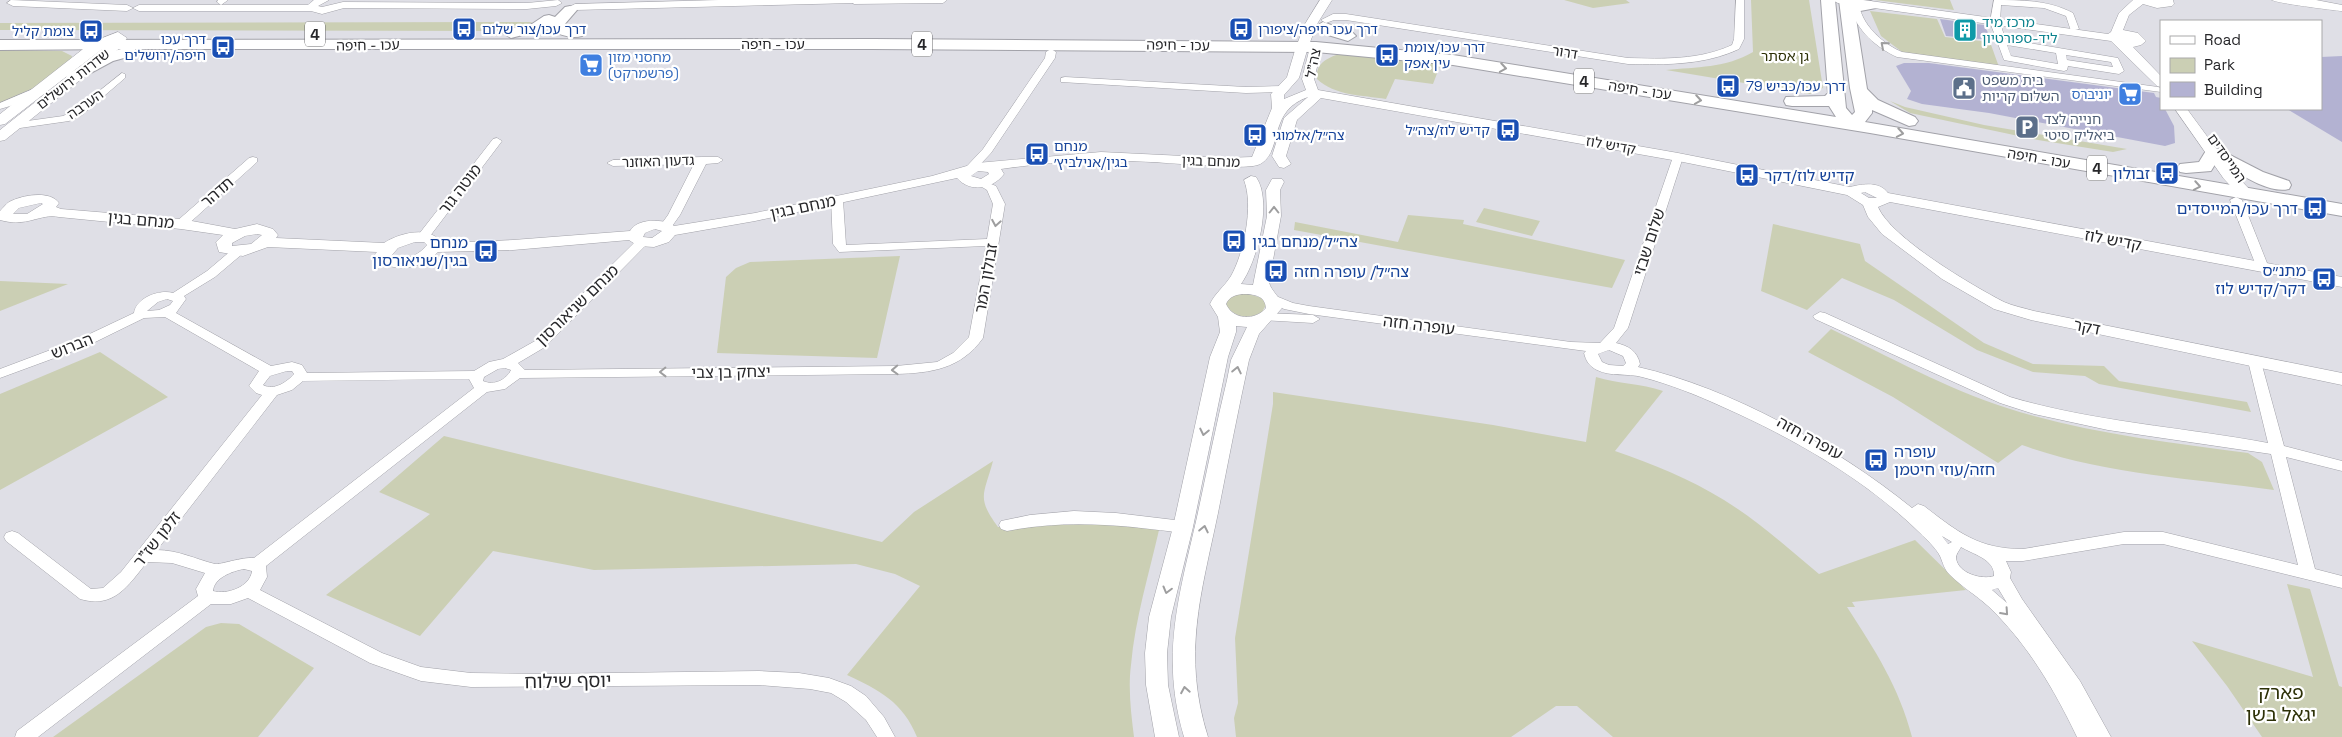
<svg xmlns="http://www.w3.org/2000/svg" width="2342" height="737" font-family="'Space Grotesk','Noto Sans Hebrew',sans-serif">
<rect width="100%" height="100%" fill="#dfdfe6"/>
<path fill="#cbcfb4" d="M1564 0H1626L1630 3 1593 8Z
M1751 0H1809L1823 88 1810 94 1666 70C1696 67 1726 68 1753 52Z
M1875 0H1950L1954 10Z
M1870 11 1937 19 1945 37 1990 42 1999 67 1902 52 1881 36Z
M533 22 512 30 502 31 0 30V23Z
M0 50 62 51 72 56 71 60 36 87 0 103Z
M1339 54 1441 63 1433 84 1395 79 1386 99C1362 95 1335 96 1317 79 1315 64 1327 58 1339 54Z
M1890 101 1905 107 1984 125 2127 149 2113 152 2038 140 1910 113Z
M1484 208 1540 221 1532 236 1476 222Z
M1408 215 1464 220 1463 224 1625 260 1612 288 1294 230 1295 222 1398 242Z
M1773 224 1860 244 1865 261 1984 343 2033 364 2104 366 2119 381 2247 402 2251 412 2099 384 2085 376 2033 372 1977 350 1894 300 1842 278 1807 310 1761 291Z
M900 256 877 358 717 353 726 277 736 268 750 262Z
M0 281 68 284 0 311Z
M1245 293 1262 298 1266 305 1262 312C1249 320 1235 318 1226 305 1228 296 1237 294 1245 293Z
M1831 329C1888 356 1947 389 2007 408 2085 433 2167 442 2248 453L2262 462 2274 490C2190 478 2102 474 2022 445L1998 463 1893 397 1808 352Z
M100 352 168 397 0 490V394Z
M1596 377C1618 384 1641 383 1663 391L1615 451C1653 464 1690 479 1724 500 1758 521 1788 548 1819 574L1915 540 1966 590 1852 602 1855 607H1847C1875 650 1899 687 1912 737H1613L1577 706H1556L1511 737H1236L1234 718 1238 703 1235 638 1273 404V392L1493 425 1586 442Z
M444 436 882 542 914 512 993 461C984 495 976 497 998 527L1014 528 1065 519 1159 530C1149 574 1135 619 1131 665 1128 688 1131 713 1134 737H917C903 702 879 690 847 675L920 586 895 574 856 564 594 570 493 551 420 636 326 595 430 514 379 492Z
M2287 584 2310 589 2339 686 2342 687V737H2262L2227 686 2192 641 2313 677Z
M221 623 239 624 314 668 258 737H53L206 627Z"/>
<path fill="#b3b2d2" d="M1940 19 1984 25 1992 40 1946 36Z
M2342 56V142L2287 109H2321V57Z
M1904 63H1929L2154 93 2156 97 2161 98V109H2165L2174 126 2175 143 2165 146 1989 113 1922 104 1907 99 1911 91 1896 66Z"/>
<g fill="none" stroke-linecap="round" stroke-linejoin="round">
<g stroke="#a2a2a9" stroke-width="1">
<path id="minor" d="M218 0H228L221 5 217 2Z
M850 0H947L943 3 854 4Z
M1736 0H1744V39L1739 49C1705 65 1666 65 1628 64L1346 20H1334L1326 23 1321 20 1333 14H1346L1628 58C1663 59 1700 60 1732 45L1734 39Z
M1994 0C2021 0 2048 0 2073 13L2079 29 2071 31 2066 16 2044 8 2001 5 2000 22 2005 39 2118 58 2124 71 2119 74 2068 66 2067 70 2064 71 2004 60 1990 22ZM2007 45 2056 53 2058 64 2011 56ZM2066 55 2111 62 2113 67 2067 60Z
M1860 3 1864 6 1860 9C1865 28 1885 45 1902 52L2158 87 2161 88V92L1897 57C1877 48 1856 30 1851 8Z
M1051 49 1056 52 1055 58 991 153 975 170H967V166L983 149 1045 58 1046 52Z
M122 73 125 74V78L82 115 69 121 13 129 8 126 13 123 63 116 74 111Z
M1065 77 1246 87 1283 86 1288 89 1283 92 1246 93 1061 82V78Z
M33 89 38 92 37 94 17 104 0 109V103Z
M497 138 502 141 427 240H419L417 237 419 234 493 139Z
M1678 154 1683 157 1628 328 1616 343C1629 346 1637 351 1640 364L1638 367C1731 388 1838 448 1912 508L1918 504 1924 506C1958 532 1978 549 2023 549L2124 532H2163L2298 565 2271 454 2108 430 2034 414 2000 403 1815 319 1813 316 1820 312 1825 313 2010 397C2094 422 2182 427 2268 443L2248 361 2250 358H2260L2284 446 2342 461V471L2286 457 2315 569 2342 576V588L2163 544H2124L2023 561H2006L2011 572 2010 578 2022 599 2080 681 2111 737H2077C2054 689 2027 643 1988 606 1976 595 1962 587 1950 575 1944 569 1943 563 1940 556 1936 548 1926 539 1920 533 1865 479 1793 438 1723 407 1697 395 1669 384 1642 377 1627 373 1611 377 1597 370 1589 366 1586 361 1584 353L1586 351 1309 314 1284 309 1265 298 1271 294 1293 303 1309 306 1571 342 1600 343 1614 328 1673 157ZM1609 350 1623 356 1626 363 1623 366 1609 365 1602 362 1598 354ZM1942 536 1952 542 1948 544ZM1961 547C1972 554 1995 559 1994 576 1983 580 1958 574 1956 558 1956 554 1959 551 1961 547ZM1998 588 2007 603 1992 590Z
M253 157 257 158V162L185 227H177L175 224 177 221 249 158Z
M702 157H718L723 160 718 163 706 164 680 215 670 229 666 230 660 226 668 215 694 164 613 166 607 163 613 160Z
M981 180 996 186 1005 204 983 338C961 369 931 373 896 374L520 378 505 389 487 392 266 566 267 577 260 590 382 653 421 667 471 673 537 674 759 671 799 673 829 678 851 686 866 696 884 717 895 737H877L866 720 846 702 831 693 810 689 759 685 471 687 421 681 370 663 248 598 231 604H211L38 737H15L17 731 198 596 196 589 205 573 172 563 147 562C128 586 114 609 80 599L6 541 4 537 6 533 12 531 18 533 91 589 103 588 121 572 262 395 256 393 249 386 259 371 165 317 144 318 87 346 0 378V369L77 340 134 313C136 298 159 289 173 293L207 271 233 249 237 248 243 252 241 255 215 277 184 296 186 299 176 313 271 366 292 362 302 365 307 373 474 371 489 362 503 359 535 341 638 239 642 238 648 242 646 245 545 347 518 363 525 370 896 366 937 362 953 353 969 337 986 246 839 252 833 244 831 200 837 197 843 200 846 245 987 239 993 204 987 190 975 183ZM167 299 173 301 170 305 159 310 147 311 158 302ZM505 368 511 370C506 380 494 386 483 381L484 377 498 369ZM287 371H292L294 374C287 382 274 391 263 385L270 376ZM469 379 474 388 254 558C241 557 220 565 215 564 195 559 178 550 157 550L277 395 292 390 303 381ZM244 569 252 571C250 587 227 595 213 591 214 578 232 571 244 569Z
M2236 197 2242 200 2269 268 2267 271 2263 272 2257 268 2230 200Z
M1267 313 1313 315 1320 319 1313 323 1262 320 1260 317 1262 314Z
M1074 511 1116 513 1183 521 1189 523 1191 527 1189 531 1183 533C1123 525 1067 519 1007 531L1001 529 999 525 1001 521 1030 515Z"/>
</g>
<g stroke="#a2a2a9" stroke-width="1">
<path id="tertiary" d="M11 0 127 5 133 8 127 11 13 6 7 3Z
M314 0H329L318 6 322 7 343 2 527 3 558 0 562 3 556 6 527 9 344 8 322 14 311 11H139L133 8 139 5H308Z
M719 0H860L854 3 575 10 569 7 575 4Z
M1832 0H1863L2108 34 2111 32 2119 13 2133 0H2173L2174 4 2172 6 2157 8 2143 4 2129 15 2123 30 2138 33 2146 41 2141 45 2133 47 2161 76V87L2157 86 2111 41 1838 3Z
M2272 0H2316L2342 5V11C2332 10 2275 3 2272 0Z
M1302 43 1308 47 1299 78 1284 95V99L1306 90 1302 79 1310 47 1316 43 1322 47 1314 79 1318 90 1678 153 1850 187C1863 184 1879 181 1888 193L2342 277V287L1890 202 1878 207C1891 238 1973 286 2004 302 2013 306 2024 308 2034 311L2342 373V385L2031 320 1994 309 1942 279 1882 234 1868 217 1863 205 1847 195 1678 161 1321 98 1297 120 1286 156 1291 164 1284 168 1279 167 1272 156 1284 118 1308 97C1268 111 1283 148 1262 163 1254 169 1227 166 1217 166 1185 165 1153 161 1122 161 1083 160 1046 163 1008 168L1001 169 1004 174C993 189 970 193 957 178L755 221 675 235 669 242 654 247 638 246 629 240 513 250 438 252C423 268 397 273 378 261L375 254 377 252 268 247 243 256 219 252 216 242 223 235 181 229 59 217C40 213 27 228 0 220V211C3 208 6 204 9 202 22 195 50 190 59 203L56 207 61 209 181 219 235 229 257 224 273 229 278 235 276 238 384 243C399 233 430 225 442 243L513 240 630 231C638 218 659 220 671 223L674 226 755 213 932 176 977 163 1101 152 1225 158 1252 157 1272 108 1271 94 1287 77 1296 47ZM978 171 988 172 989 174 981 179 971 176ZM1865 192 1877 198H1869L1861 193ZM41 203 43 204 27 214H13L19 208ZM655 229 662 231 652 238 643 237 645 233ZM257 234 262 235 251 244 232 246V243L245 236ZM415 242H424L427 245C419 255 404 263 391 256L398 248Z
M2175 109H2187L2234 173 2252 192 2254 195 2252 198H2242L2224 179Z
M1251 176 1256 177C1273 201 1257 262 1241 284L1253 285 1267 216 1266 190 1272 179H1282L1284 182 1280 190 1281 216 1269 282C1271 292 1281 296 1282 308L1259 334 1249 360C1238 411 1228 462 1218 513 1201 595 1182 654 1208 737H1184C1160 656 1179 596 1197 517 1207 471 1216 425 1227 380L1231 360 1247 327 1236 326V332L1228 357 1193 527 1171 617 1167 653 1168 685 1179 737H1155L1146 685 1145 653 1149 617 1173 527 1210 357 1220 332 1218 317 1210 304C1215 293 1225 286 1231 276 1244 253 1254 205 1244 180ZM1242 294C1253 294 1265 295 1266 308 1255 321 1233 320 1226 304 1229 297 1235 295 1242 294Z"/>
</g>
<g stroke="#a2a2a9" stroke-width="1">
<path id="secondary" d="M1320 0H1332L1317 24 1307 50H1297L1296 47 1305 24Z
M118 32 127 38 120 48 5 140 0 141V130L106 46 5 124 0 125V114L92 42Z"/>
</g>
<g stroke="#a2a2a9" stroke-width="2">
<path id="trunk" d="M1821 0H1835L1846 108 1852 115 1855 112 1850 88 1839 0H1853L1854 3 1871 1 1878 5 1876 8 1855 12 1867 89 1878 100 1915 117 1918 121 1915 125 1909 126 1872 110V113L1865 122 2342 204V216L1870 133 1453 65 1316 52 873 49H135L137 52 135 55 113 61 74 82 68 80 66 77 68 74 101 55 121 49 0 50V40L873 39 1316 42 1453 55 1836 117 1829 106H1792L1786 105 1784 101 1786 97 1825 96 1828 93Z
M570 6 577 10 564 25 582 30 585 33 582 36C572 39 560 35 551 30L549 26 542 30 511 38 503 33 506 30 532 24 544 16 549 15 555 17 565 7Z
M1323 22 1353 33 1356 36 1348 41 1328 35 1315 27Z
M2213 148 2219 149 2222 153 2211 171 2186 173 2180 172 2177 168 2180 164 2199 162 2207 149Z
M2230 155 2263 172 2289 181 2291 185 2289 189C2269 194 2240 174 2224 164L2221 160 2224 156Z"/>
</g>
<use href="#minor" fill="#fff" fill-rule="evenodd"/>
<use href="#tertiary" fill="#fff" fill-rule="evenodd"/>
<use href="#secondary" fill="#fff" fill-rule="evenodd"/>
<use href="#trunk" fill="#fff" fill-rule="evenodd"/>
</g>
<defs><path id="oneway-chevron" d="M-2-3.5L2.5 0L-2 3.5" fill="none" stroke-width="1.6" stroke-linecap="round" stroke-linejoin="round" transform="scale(1.25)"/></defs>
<g stroke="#9e9e9f">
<use href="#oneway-chevron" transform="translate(1884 45) rotate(-139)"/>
<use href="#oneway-chevron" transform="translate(1503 68) rotate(9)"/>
<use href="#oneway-chevron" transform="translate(1698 100) rotate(9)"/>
<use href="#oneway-chevron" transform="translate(1900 133) rotate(10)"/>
<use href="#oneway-chevron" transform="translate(2197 186) rotate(10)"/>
<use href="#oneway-chevron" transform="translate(1274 210) rotate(-90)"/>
<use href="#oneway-chevron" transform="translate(996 223) rotate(100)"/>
<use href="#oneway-chevron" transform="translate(895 370) rotate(178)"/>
<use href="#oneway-chevron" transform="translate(1237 370) rotate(-78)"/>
<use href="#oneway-chevron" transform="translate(663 372) rotate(179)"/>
<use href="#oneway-chevron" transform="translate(1204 432) rotate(102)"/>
<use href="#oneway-chevron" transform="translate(1204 529) rotate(-78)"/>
<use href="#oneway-chevron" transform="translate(1167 590) rotate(105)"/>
<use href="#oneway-chevron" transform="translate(2005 612) rotate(48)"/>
<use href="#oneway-chevron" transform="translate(1185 690) rotate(-100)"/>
</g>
<defs>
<g id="bus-square" transform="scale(1.25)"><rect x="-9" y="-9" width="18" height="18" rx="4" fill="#1a4fb4" stroke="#fff"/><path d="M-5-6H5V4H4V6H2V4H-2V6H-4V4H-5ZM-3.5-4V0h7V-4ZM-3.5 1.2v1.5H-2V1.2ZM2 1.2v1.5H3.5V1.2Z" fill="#fff"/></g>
<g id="building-square" transform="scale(1.25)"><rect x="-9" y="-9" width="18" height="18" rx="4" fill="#0f9aa8" stroke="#fff"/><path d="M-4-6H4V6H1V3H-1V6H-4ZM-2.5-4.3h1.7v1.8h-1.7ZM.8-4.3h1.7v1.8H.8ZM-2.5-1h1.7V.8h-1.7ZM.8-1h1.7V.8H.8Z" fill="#fff"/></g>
<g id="supermarket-square" transform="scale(1.25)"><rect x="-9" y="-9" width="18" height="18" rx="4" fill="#3f7fe0" stroke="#fff"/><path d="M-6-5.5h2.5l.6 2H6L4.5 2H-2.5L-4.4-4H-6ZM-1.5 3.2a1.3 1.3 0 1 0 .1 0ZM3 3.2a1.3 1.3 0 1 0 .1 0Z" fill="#fff"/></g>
<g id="civic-square" transform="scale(1.25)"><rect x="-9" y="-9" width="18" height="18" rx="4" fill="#5c6f8a" stroke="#fff"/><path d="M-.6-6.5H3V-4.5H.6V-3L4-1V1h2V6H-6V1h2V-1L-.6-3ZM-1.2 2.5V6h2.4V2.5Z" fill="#fff"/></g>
<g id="parking-square" transform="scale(1.25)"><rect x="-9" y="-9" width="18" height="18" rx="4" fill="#5c6f8a" stroke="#fff"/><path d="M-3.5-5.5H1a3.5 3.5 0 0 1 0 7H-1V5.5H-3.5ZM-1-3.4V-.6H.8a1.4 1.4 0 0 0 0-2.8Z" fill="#fff"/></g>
</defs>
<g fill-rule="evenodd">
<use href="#bus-square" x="464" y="29"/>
<use href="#bus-square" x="1241" y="29"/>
<use href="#building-square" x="1965" y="30"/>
<use href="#bus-square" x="91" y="31"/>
<use href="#bus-square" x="223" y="47"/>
<use href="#bus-square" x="1387" y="55"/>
<use href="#supermarket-square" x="591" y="65"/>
<use href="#bus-square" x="1728" y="86"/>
<use href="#civic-square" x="1964" y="88"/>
<use href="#supermarket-square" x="2130" y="94"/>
<use href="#parking-square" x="2027" y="127"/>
<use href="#bus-square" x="1508" y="130"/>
<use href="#bus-square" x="1255" y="135"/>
<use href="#bus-square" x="1037" y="154"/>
<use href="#bus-square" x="2167" y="173"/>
<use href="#bus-square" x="1747" y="175"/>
<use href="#bus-square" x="2315" y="208"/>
<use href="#bus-square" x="1234" y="241"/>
<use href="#bus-square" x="486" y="251"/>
<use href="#bus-square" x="1276" y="271"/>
<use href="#bus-square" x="2324" y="279"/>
<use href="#bus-square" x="1876" y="460"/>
</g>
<g text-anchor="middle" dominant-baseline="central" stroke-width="4.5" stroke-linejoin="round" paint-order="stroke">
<g font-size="14" fill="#0d838f" stroke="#fff" text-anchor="start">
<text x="1982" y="22">מרכז מיד<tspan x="1982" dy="16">ליד-ספורטיון</tspan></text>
</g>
<g font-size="14" fill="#164399" stroke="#fff" text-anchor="start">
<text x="482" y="29">דרך עכו/צור שלום</text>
<text x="1258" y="29">דרך עכו חיפה/ציפורן</text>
<text x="74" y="31" text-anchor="end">צומת קליל</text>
<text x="206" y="39" text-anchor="end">דרך עכו<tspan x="206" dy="16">חיפה/ירושלים</tspan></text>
<text x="1404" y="47">דרך עכו/צומת<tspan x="1404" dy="16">עין אפק</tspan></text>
<text x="1746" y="86">דרך עכו/כביש 79</text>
<text x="1490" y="130" text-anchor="end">קדיש לוז/צה״ל</text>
<text x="1272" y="135">צה״ל/אלמוגי</text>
<text x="1054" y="146">מנחם<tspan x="1054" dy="16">בגין/אנילביץ׳</tspan></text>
</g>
<g font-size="14" fill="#27272a" stroke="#fff">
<text x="773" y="44">עכו - חיפה</text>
<text transform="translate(368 45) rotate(-1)">עכו - חיפה</text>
<text transform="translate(1178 45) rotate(1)">עכו - חיפה</text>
<text transform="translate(1565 52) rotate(9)">דרור</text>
<text transform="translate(1313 63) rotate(-79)">צה"ל</text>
<text transform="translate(73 79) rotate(-38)">שדרות ירושלים</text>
<text transform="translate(1640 90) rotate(9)">עכו - חיפה</text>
<text transform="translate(85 104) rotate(-35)">הערבה</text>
<text transform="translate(1611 145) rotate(10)">קדיש לוז</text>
<text transform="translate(2039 158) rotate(10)">עכו - חיפה</text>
<text transform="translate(2227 158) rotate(55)">המייסדים</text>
<text transform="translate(658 161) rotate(-2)">גדעון האוזנר</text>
<text transform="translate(1211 161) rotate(2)">מנחם בגין</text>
</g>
<g font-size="14" fill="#2d3107" stroke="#fff">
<text x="1785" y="56">גן אסתר</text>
</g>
<g font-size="14" fill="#366cbe" stroke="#fff" text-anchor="start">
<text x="608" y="57">מחסני מזון<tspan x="608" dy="16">(פרשמרקט)</tspan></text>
<text x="2112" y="94" text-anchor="end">יוניברס</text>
</g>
<g font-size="14" fill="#4e5e75" stroke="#fff" text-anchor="start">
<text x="1982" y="80">בית משפט<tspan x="1982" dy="16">השלום קריות</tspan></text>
<text x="2044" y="119">חנייה לצד<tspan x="2044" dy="16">ביאליק סיטי</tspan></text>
</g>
<g fill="#fff" stroke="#68686a" stroke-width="1">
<rect x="305" y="21.5" width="20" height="25" rx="4"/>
<rect x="912" y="31.5" width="20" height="25" rx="4"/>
<rect x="1574" y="68.5" width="20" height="25" rx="4"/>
<rect x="2087" y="155.5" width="20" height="25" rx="4"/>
</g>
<g font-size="15" font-weight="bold" fill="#27272a">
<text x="315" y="34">4</text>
<text x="922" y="44">4</text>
<text x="1584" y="81">4</text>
<text x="2097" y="168">4</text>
</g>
<g font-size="16" fill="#164399" stroke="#fff" text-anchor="end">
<text x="2150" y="173">זבולון</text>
<text x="1764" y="175" text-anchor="start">קדיש לוז/דקר</text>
<text x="2298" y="208">דרך עכו/המייסדים</text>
<text x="1252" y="241" text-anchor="start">צה״ל/מנחם בגין</text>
<text x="468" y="242">מנחם<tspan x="468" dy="18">בגין/שניאורסון</tspan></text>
<text x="2306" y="270">מתנ״ס<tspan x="2306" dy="18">דקר/קדיש לוז</tspan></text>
<text x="1294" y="271" text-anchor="start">צה״ל/ עופרה חזה</text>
<text x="1894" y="451" text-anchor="start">עופרה<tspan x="1894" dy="18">חזה/עוזי חיטמן</tspan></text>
</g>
<g font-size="16" fill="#27272a" stroke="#fff">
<text transform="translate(460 189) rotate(-52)">מוטה גור</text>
<text transform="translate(217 192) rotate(-41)">תדהר</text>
<text transform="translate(803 207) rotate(-12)">מנחם בגין</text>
<text transform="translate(141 220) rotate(5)">מנחם בגין</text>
<text transform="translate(2113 240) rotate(11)">קדיש לוז</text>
<text transform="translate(1649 242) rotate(-72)">שלום שבזי</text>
<text transform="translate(986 278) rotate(-80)">זבולון המר</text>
<text transform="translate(577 305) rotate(-44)">מנחם שניאורסון</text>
<text transform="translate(1419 325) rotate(7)">עופרה חזה</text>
<text transform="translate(2087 327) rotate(11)">דקר</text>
<text transform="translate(72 346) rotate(-22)">הברוש</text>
<text transform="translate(731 372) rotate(-1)">יצחק בן צבי</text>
<text transform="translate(1810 438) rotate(29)">עופרה חזה</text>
<text transform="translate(157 539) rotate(-52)">זלמן שז"ר</text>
</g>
<g font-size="19" fill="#27272a" stroke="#fff">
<text transform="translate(568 681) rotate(-1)">יוסף שילוח</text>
</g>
<g font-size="19" fill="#2d3107" stroke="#fff">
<text x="2281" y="692">פארק<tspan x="2281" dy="22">יגאל בשן</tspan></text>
</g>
</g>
<rect x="2160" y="20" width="162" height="90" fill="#ffffff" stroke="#a9a9aa"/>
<rect x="2170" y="36" width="25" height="8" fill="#ffffff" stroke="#a9a9aa"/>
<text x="2204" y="45" font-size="15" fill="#27272a">Road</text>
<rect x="2170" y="58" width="25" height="15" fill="#cbcfb4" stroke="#a9a9aa"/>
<text x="2204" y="70" font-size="15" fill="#27272a">Park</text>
<rect x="2170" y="82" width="25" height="15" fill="#b3b2d2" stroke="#a9a9aa"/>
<text x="2204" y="95" font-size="15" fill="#27272a">Building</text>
</svg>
